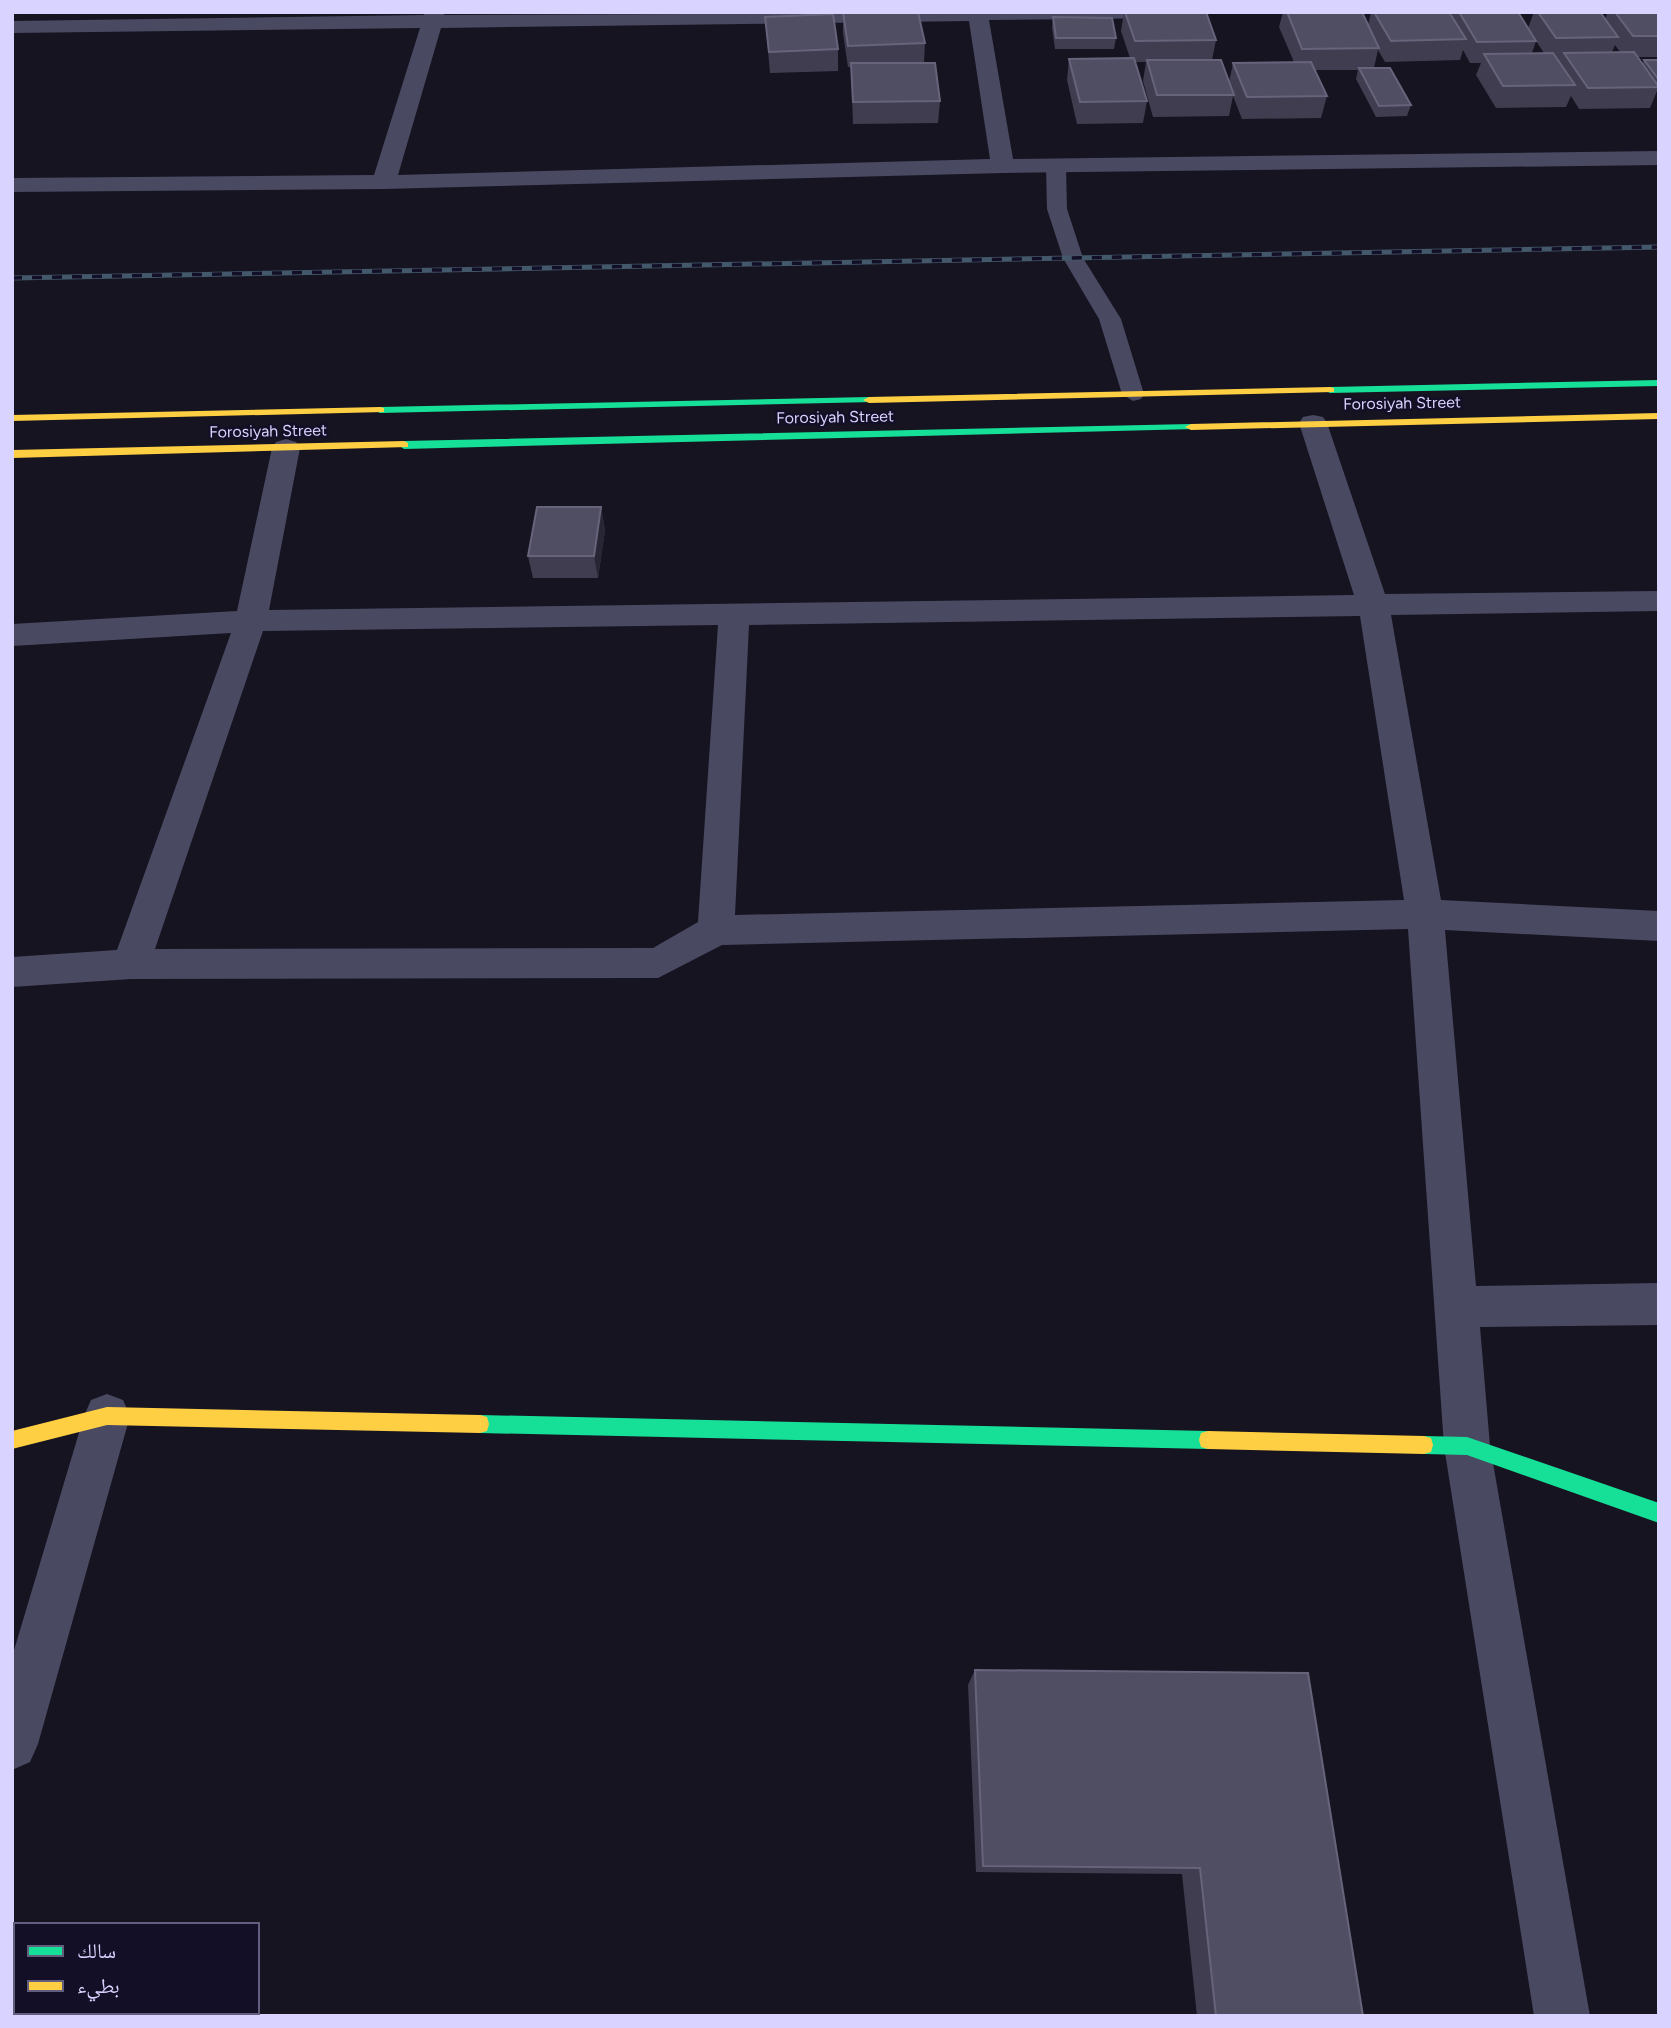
<svg xmlns="http://www.w3.org/2000/svg" width="1671" height="2028" font-family="Figtree,'Noto Naskh Arabic',sans-serif">
<rect width="100%" height="100%" fill="#161421"/>
<g fill="none" stroke-linecap="round" stroke-linejoin="round">
<path fill="#4a4962" fill-rule="evenodd" d="M1056 160 1066 166 1067 209 1083 258 1121 319 1144 394 1141 399 1133 401 1122 394 1099 319 1063 258 1047 209 1046 166Z"/>
<path fill="#4a4962" fill-rule="evenodd" d="M425 12H445L444 15 1177 12 1167 18 989 20 1013 159 1659 151V165L1003 173 384 189 12 192V178L374 175 420 28 12 33V21L424 15ZM969 21 990 159 398 175 441 28Z
M1313 415 1323 417 1327 423 1385 594 1659 591V611L1391 615 1441 900 1659 911V941L1445 930 1476 1286 1659 1283V1325L1480 1327 1490 1446 1590 2016H1534L1444 1446 1408 929 722 945 658 978 131 979 12 987V957L117 950 231 633 12 646V624L237 611 272 448 276 442 286 439 296 442 300 448 269 610 1354 595 1299 423 1303 417ZM1360 616 1404 900 735 915 749 625ZM718 625 698 922 653 948 155 949 263 631Z
M107 1394 123 1400 130 1416 38 1744 30 1762 12 1770V1657L84 1416 91 1400Z"/>
<path fill="#16e098" fill-rule="evenodd" d="M1659 380V386L1330 393 1324 390 1330 387Z
M869 397 875 400 873 402 380 413 374 410 380 407Z
M1191 424 1197 427 1195 429 404 449 398 445 404 441Z
M480 1415 1208 1431 1215 1433 1217 1440 1215 1447 1208 1449 480 1433 473 1431 471 1424 473 1417Z
M1424 1436 1467 1437 1659 1503V1523L1467 1455 1424 1454 1417 1452 1415 1445 1417 1438Z"/>
<path fill="#ffcf43" fill-rule="evenodd" d="M1330 387 1334 388V392L869 403 863 400 869 397Z
M380 407 384 408V412L12 421V415Z
M1659 413V419L1191 430 1185 427 1191 424Z
M404 441 408 443V447L12 458V450Z
M107 1407 480 1415 487 1417 489 1424 487 1431 480 1433 107 1425 12 1449V1431Z
M1208 1431 1424 1436 1431 1438 1433 1445 1431 1452 1424 1454 1208 1449 1201 1447 1199 1440 1201 1433Z"/>
<g stroke="#43596b" stroke-width="5">
<path id="rail" d="M12 278 1659 247"/>
</g>
<use href="#rail" stroke="#130f26" stroke-width="3.5" stroke-dasharray="10" stroke-linecap="butt"/>
</g>
<path fill="#403d50" fill-rule="evenodd" d="M843 12 925 43 924 63 940 101 938 123 853 124 851 67H848L843 33Z
M1124 12H1206L1216 40 1212 60 1229 82 1233 63 1294 62 1279 27 1283 12H1362L1368 25 1371 12H1449L1452 16 1453 12H1518L1528 28 1534 12H1600L1605 19 1608 12H1659V57H1638L1642 64 1644 60H1659V91H1657L1650 108 1579 109 1571 96 1566 107 1496 108 1476 75 1481 63H1470L1463 50 1460 60 1385 62 1378 50 1374 68 1411 105 1407 116 1376 117 1356 79 1358 70H1315L1327 96 1321 118 1242 119 1233 96 1229 116 1153 117 1143 81 1146 62H1135L1147 101 1143 123 1077 124 1067 80 1069 59 1130 58 1121 31ZM1536 41 1544 53H1532ZM1615 45 1620 52H1612Z
M765 17 838 49V71L770 73Z
M1053 17 1116 38 1114 49H1055L1052 28Z
M601 507 605 530 598 578H533L528 556Z
M975 1670 1308 1673 1363 2016H1197L1182 1874 976 1872 968 1685Z"/>
<path fill="#282635" d="M601 507 605 530 598 578 594 556Z"/>
<path fill="#504e63" stroke="#66637b" stroke-width="2" d="M843 12H918L925 43 848 46Z
M1125 12H1206L1216 40 1135 41Z
M1287 12H1362L1379 48 1302 49Z
M1374 12H1449L1466 39 1391 41Z
M1459 12H1518L1536 41 1477 42Z
M1538 12H1600L1618 37 1556 38Z
M1615 12H1659V36H1633Z
M833 14 838 49 769 52 765 17Z
M1053 17 1112 18 1116 38H1056Z
M1634 52 1659 87 1588 88 1564 53Z
M1553 53 1575 85 1503 86 1484 54Z
M1134 58 1147 101 1080 102 1069 59Z
M1147 60H1221L1234 95H1157Z
M1644 60H1659V80Z
M1311 62 1327 96 1247 97 1233 63Z
M851 63H935L940 101 853 102Z
M1359 68H1390L1411 105 1379 106Z
M537 507H601L594 556H528Z
M975 1670 1308 1673 1363 2016H1216L1200 1868 983 1866Z"/>
<g text-anchor="middle" dominant-baseline="central" stroke-width="5" stroke-linejoin="round" paint-order="stroke">
<g font-size="16" fill="#d9d4ff" stroke="#130f26">
<text transform="translate(1402 403) rotate(-1)">Forosiyah Street</text>
<text transform="translate(835 417) rotate(-1)">Forosiyah Street</text>
<text transform="translate(268 431) rotate(-1)">Forosiyah Street</text>
</g>
</g>
<rect width="1671" height="2028" fill="none" stroke="#d9d4ff" stroke-width="28"/>
<rect x="14" y="1923" width="245" height="91" fill="#130f26" stroke="#625e7d" stroke-width="2"/>
<rect x="28" y="1946" width="35" height="10" fill="#16e098" stroke="#625e7d" stroke-width="2"/>
<text x="77" y="1958" font-size="21" fill="#d9d4ff">سالك</text>
<rect x="28" y="1981" width="35" height="10" fill="#ffcf43" stroke="#625e7d" stroke-width="2"/>
<text x="77" y="1993" font-size="21" fill="#d9d4ff">بطيء</text>
</svg>
